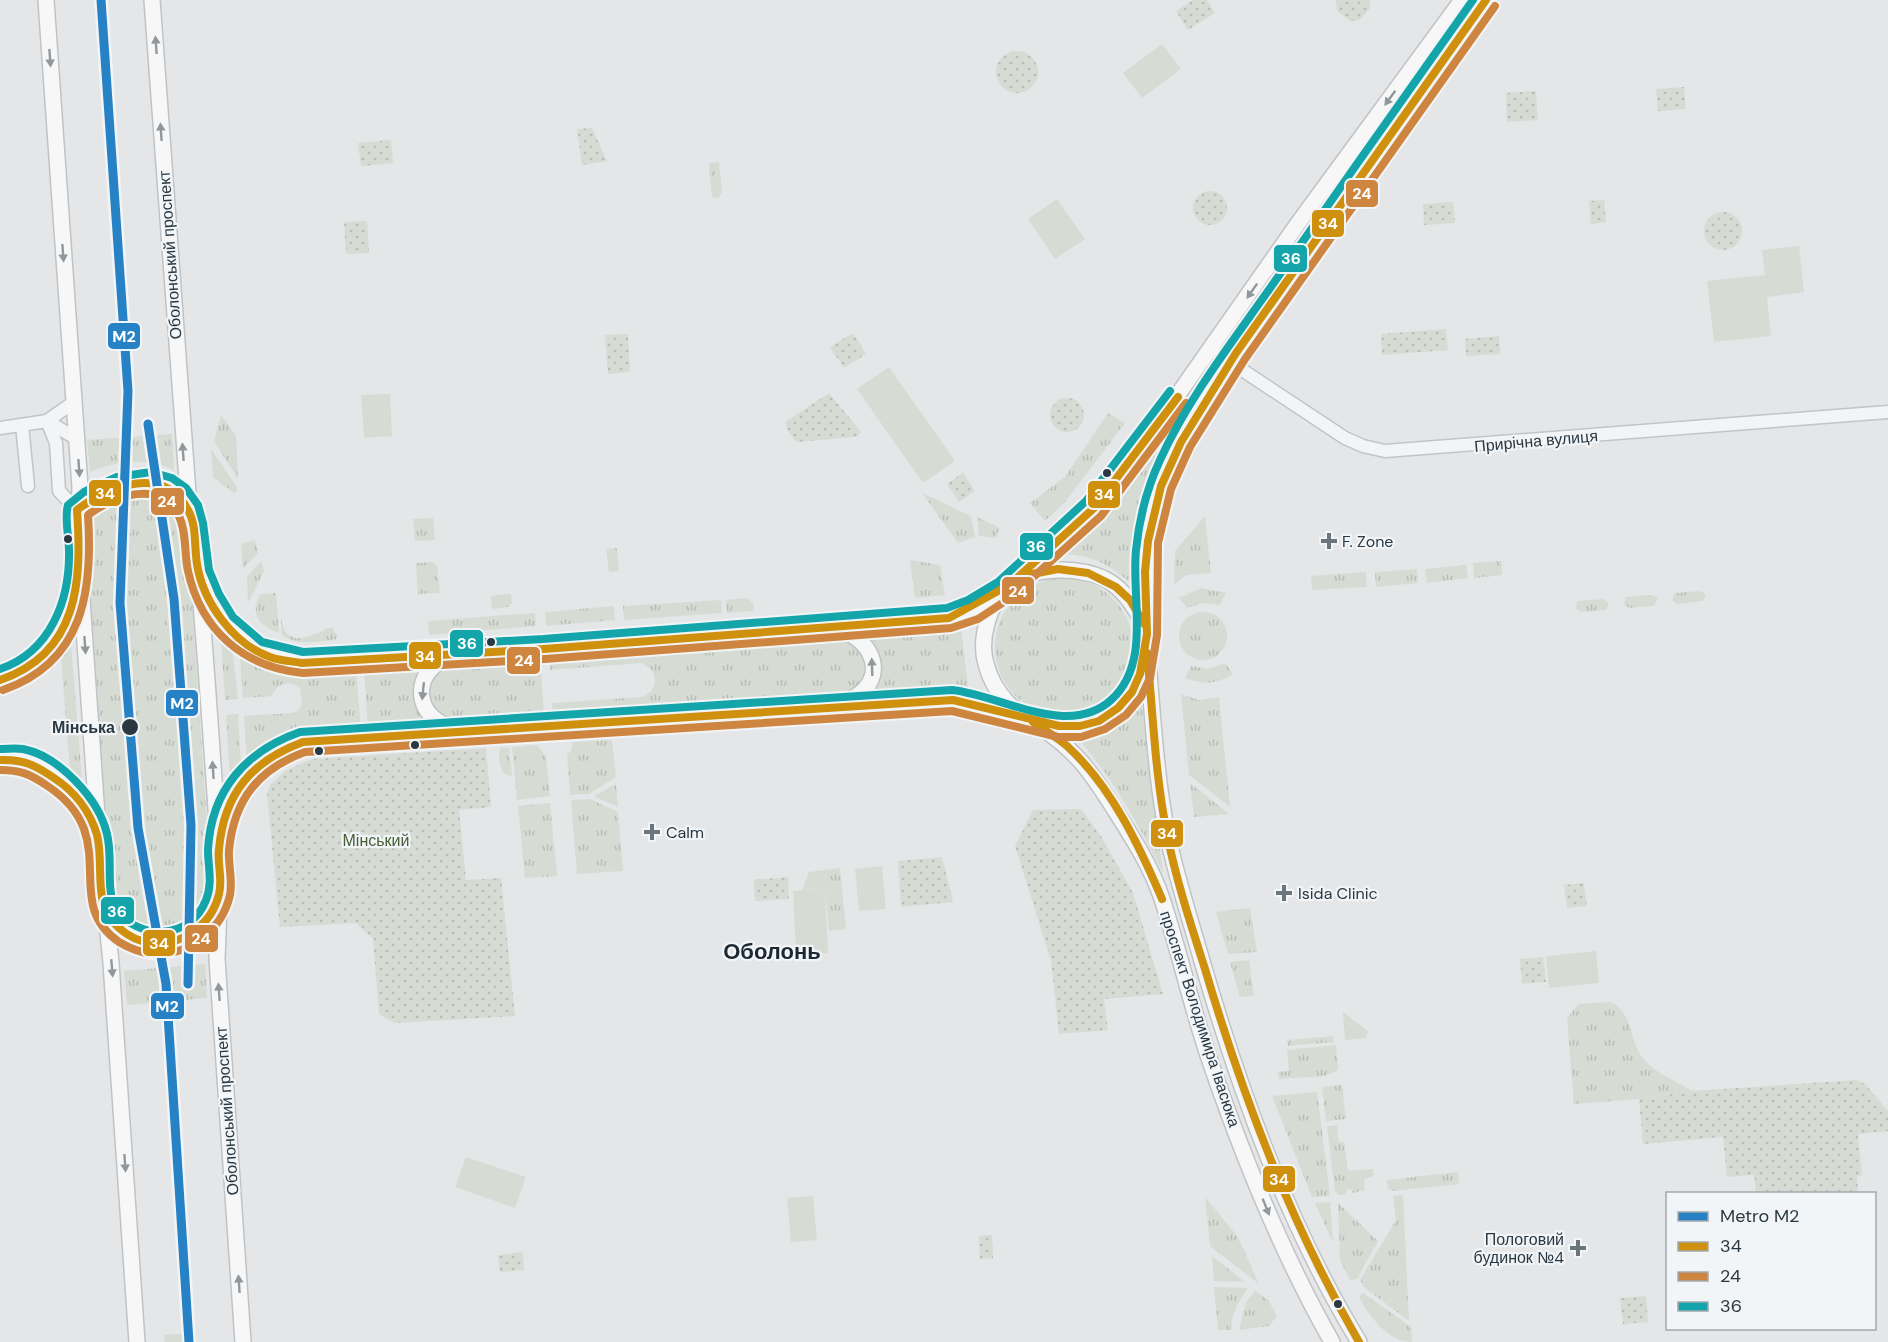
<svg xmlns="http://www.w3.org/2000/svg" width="1888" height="1342" font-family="'DM Sans',sans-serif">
<defs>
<pattern id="grass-tufts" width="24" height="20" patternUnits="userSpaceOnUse" patternTransform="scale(1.5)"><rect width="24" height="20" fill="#d6dcd4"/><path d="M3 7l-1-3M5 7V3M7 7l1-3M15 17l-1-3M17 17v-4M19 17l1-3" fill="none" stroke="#b8beb7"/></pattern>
<pattern id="park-dots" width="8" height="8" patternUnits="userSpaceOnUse" patternTransform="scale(1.5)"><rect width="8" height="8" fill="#d6dcd4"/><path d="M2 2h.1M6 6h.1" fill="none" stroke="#b8beb7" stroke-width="1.8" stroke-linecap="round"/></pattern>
</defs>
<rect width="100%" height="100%" fill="#e4e6e8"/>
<path fill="url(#grass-tufts)" d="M719 162 722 192 718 198 712 197 709 163Z
M1108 413 1125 423 1065 502 1045 521 1030 503 1065 477Z
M221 415 236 436 238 479 214 441Z
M1167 426 1141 501 1132 584C1109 565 1097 557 1067 554L1106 515Z
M172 434 174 470C145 457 118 461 90 472L87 440Z
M211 449 237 487V492L234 493 213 477Z
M135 491C173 489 182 507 188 542L211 884C210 918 169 951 135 931 120 922 113 905 109 889L86 524C92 503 116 497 135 491Z
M922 493 971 516 975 537 958 543Z
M1205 516 1211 573 1186 575 1174 585 1175 551Z
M977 517 1000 528 995 538 979 536Z
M433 518 435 540 415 541 413 519Z
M255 540 258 553 243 569 241 544Z
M617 548 619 571 609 572 606 549Z
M910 560 940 565 945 595 915 598Z
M261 561 264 571 248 603 247 577Z
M1501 561 1502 575 1474 578 1473 563Z
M432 562 437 565 440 593 418 594 416 563Z
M1466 565 1468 578 1427 583 1425 569Z
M1417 569 1418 583 1376 587 1375 572Z
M1366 572 1367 587 1312 590 1311 576Z
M995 647a69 69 0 1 1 138 0a69 69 0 1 1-138 0Z
M1201 588 1226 593 1220 605 1203 603 1187 608 1179 598Z
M1700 591 1706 594 1703 601 1677 604 1672 600 1675 593Z
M276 593 279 633C258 624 250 616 260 594Z
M511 594 512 603 508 607 492 609 491 596Z
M1652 595 1658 598 1654 606 1629 608 1624 604 1626 597Z
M747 598 753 603 754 611 727 613 726 600Z
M1603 599 1609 603 1606 610 1581 612 1575 608 1578 601Z
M721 600 722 613 624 620 623 606Z
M614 606 615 620 546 626 545 612Z
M1179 636a24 24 0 1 1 48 0a24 24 0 1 1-48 0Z
M535 613 536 626 429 635 428 621Z
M281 617C282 621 283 628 285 631 296 648 321 630 332 627L337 636 336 639C319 642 297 646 282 635Z
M961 626 968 687 869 694 877 652 864 635Z
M832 637C862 639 870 655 864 682L845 696 553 715 552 703 642 697C654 692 658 682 652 670L642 663 550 670 549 659Z
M221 640 233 655 238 699 225 700Z
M71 644 82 780 70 770 61 658Z
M240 658 294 673 356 671 361 728C312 731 288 729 247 759L244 716C256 714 291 715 298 711L302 704 300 688C288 680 277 683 272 696L243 698Z
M540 659 544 717 454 722 442 720 427 702 428 681 443 668 453 665Z
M1225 663 1233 674C1217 684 1203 685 1185 678L1191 666 1208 669Z
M423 667C411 688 413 704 426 723L368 728 364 671Z
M1181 694 1199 700 1219 697 1230 807 1189 775Z
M1141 699 1163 873C1138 823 1113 779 1077 737 1103 728 1122 721 1141 699Z
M238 714 241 764 230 775 226 715Z
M612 740 616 777 589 794 570 795 567 755 571 751 573 742Z
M537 745 546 756 550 796 517 800 512 747Z
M501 747 509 748 512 776 503 773C500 766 497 753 501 747Z
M1190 783 1229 814 1194 817Z
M616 784 618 807 594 796Z
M590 799 618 812 623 871 577 874 571 800Z
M550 803 557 876 525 878 518 806Z
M840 868 846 929 829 931 825 889 802 890 809 872Z
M1250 908 1257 952 1228 954 1216 912Z
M1249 960 1254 996 1240 997 1230 962Z
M205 964 207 998 127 1005 124 971Z
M1610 1002C1633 1011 1629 1040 1642 1057 1655 1074 1675 1080 1692 1091L1639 1099 1574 1104 1567 1018 1579 1004Z
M1343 1012 1368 1031 1366 1038 1345 1040Z
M1333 1036 1334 1042 1288 1046 1287 1040Z
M1336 1045 1338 1070 1325 1076 1279 1079 1278 1072 1289 1071 1287 1050Z
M1342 1085 1346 1119 1326 1121 1322 1087Z
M1317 1092 1330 1196 1312 1197 1272 1096Z
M1337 1125 1339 1142H1344L1348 1171 1373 1169 1374 1175 1364 1180 1365 1190 1353 1193 1351 1189H1347L1345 1195H1339L1335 1191 1327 1126Z
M1458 1172 1459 1184 1393 1191 1388 1188 1387 1180Z
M1403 1195 1409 1321 1365 1288 1360 1280 1396 1220 1393 1196Z
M1205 1197 1238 1237 1259 1284 1210 1246Z
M1330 1202 1333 1243 1315 1203Z
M1338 1203 1378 1241 1357 1279 1350 1280 1340 1260Z
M1212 1256 1245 1282 1214 1281Z
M1214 1287 1248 1288C1239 1301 1231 1314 1231 1330H1218Z
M1255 1291 1269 1301 1277 1316 1269 1326 1239 1330 1246 1302Z
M1363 1293 1411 1327 1412 1342C1388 1342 1369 1316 1359 1297Z"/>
<path fill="url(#park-dots)" d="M1193 0H1207L1215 13 1188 30 1176 11Z
M1336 0H1370V8L1360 20 1350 21 1337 11Z
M996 72a21 21 0 1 1 42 0a21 21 0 1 1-42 0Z
M1684 87 1686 109 1658 111 1656 89Z
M1536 91 1538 120 1507 122 1506 93Z
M592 128 607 161 582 165 577 129Z
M391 140 393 163 361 166 358 143Z
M1193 208a17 17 0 1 1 34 0a17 17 0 1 1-34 0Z
M1604 200 1606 222 1591 224 1589 201Z
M1453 202 1455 223 1424 225 1423 204Z
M1704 231a19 19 0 1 1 38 0a19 19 0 1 1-38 0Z
M367 221 369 253 346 254 344 222Z
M1446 329 1448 350 1382 355 1381 334Z
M853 333 866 354 844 368 830 347Z
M628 334 630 372 608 374 605 335Z
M1499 336 1500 354 1466 356 1465 339Z
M829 393 861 432 856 437 796 442 788 431 785 422Z
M1050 415a17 17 0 1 1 34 0a17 17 0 1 1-34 0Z
M963 473 975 491 959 502 947 484Z
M486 748 491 807 459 810 466 880 501 878 515 1016 394 1023 379 1014 373 939 356 923 280 927 267 794 270 785 285 771 312 759Z
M1081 809 1102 838 1133 893 1163 994 1104 999 1108 1030 1059 1034 1051 961 1015 846 1033 810Z
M942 857 953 902 901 907 898 861Z
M788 877 789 899 755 901 754 880Z
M1584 883 1587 906 1567 908 1564 885Z
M1543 957 1546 982 1522 984 1520 959Z
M1857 1080 1865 1084 1888 1111V1131L1858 1134 1862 1175 1857 1176 1858 1193H1756L1754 1175 1727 1177 1723 1137 1643 1144 1639 1099 1692 1091Z
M992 1235 993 1258 980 1259 979 1236Z
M523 1252 524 1270 500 1272 498 1255Z
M1646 1296 1648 1322 1623 1324 1620 1298Z"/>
<path fill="#d6dcd4" d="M1162 44 1181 69 1142 98 1123 73Z
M1057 199 1085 239 1055 259 1028 219Z
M1799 246 1804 292 1767 297 1771 336 1714 342 1707 281 1765 275 1762 250Z
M889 367 955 461 923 483 857 389Z
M390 394 392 436 364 438 361 395Z
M882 866 886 909 859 911 855 869Z
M825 889 828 953 796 954 793 891Z
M1596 951 1599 983 1549 988 1546 956Z
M466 1157 526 1177 515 1208 455 1187Z
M813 1196 817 1240 791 1242 787 1198Z
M194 1333 195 1342H165L164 1335Z"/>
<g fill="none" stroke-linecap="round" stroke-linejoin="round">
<g stroke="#c2c4c6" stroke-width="15">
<path id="minor" d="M1212 350 1345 438 1363 446 1385 451 1888 412
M47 421 56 443 59 491 77 510
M47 421 77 439
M22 425 28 486
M0 428 47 421 74 402"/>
</g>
<g stroke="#c0c3c6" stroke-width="18">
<path id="major" d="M46 0 80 487 78 542 99 845 111 963 137 1342
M152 0 189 507
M77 510C106 485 166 465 188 509 200 533 199 577 201 604 208 686 213 768 219 850 220 866 223 885 218 901 206 936 159 957 126 934 118 928 111 919 104 910
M199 572C223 631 238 651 302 663L915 622C952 618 970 611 1001 591
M1019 577 1094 508 1151 433 1299 222 1462 0
M1145 625C1135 609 1126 592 1110 582 1084 565 1027 565 1005 589 988 607 979 641 986 664 1001 722 1071 750 1118 709 1159 673 1144 605 1146 556 1148 526 1157 493 1169 466 1196 404 1240 349 1279 294 1347 195 1417 98 1486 0
M838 630C864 635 886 665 865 689 859 696 850 700 842 704
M452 656C409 670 412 720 457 729
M1148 662C1153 719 1156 777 1167 833 1176 876 1190 919 1202 961 1240 1092 1288 1225 1359 1342
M0 680C45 670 68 633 76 589
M1038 725C1076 751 1089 769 1113 807 1132 837 1151 866 1162 899 1180 953 1192 1010 1211 1064 1244 1160 1282 1254 1332 1342
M0 760C7 760 17 758 23 760 50 768 86 798 93 825
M219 850C234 792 240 760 303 742L953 700 1014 713
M219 905 217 959 243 1342"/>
</g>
<use href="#minor" stroke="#f3f4f5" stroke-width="12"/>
<use href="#major" stroke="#f7f7f7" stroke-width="15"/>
<g stroke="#f2f5f8" stroke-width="12">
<path id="bus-1" d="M1016 579 1094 508 1178 397
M1147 653C1153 713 1155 774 1167 834 1176 880 1191 925 1205 969 1244 1100 1291 1224 1359 1342
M0 680C79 653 82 581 77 510 108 486 164 464 188 510 197 526 194 546 197 564 203 602 233 644 270 657 280 661 292 661 302 663L544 649 949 618 1027 575 1058 569 1088 573 1116 587 1130 600 1145 625
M1033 722C1044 730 1057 737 1067 746 1111 786 1139 845 1162 899
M0 760C23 759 35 765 54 778 74 791 90 811 97 835 105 867 91 904 119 928 128 936 140 942 152 943 183 946 212 924 219 894 223 879 217 864 219 849 224 793 252 761 303 742L953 700 1059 726H1080L1099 721 1118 708 1132 692 1140 674 1147 634 1145 572 1148 541 1161 486 1181 442 1236 353 1486 0"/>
</g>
<g stroke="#f2f5f8" stroke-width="12">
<path id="bus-2" d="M3 690C84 662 93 590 88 515 113 496 162 478 179 516 187 533 184 553 188 571 201 630 243 667 303 673L545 659 951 628 978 619 1010 598 1101 516 1186 403
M0 770C20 770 30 774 46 785 63 796 77 810 84 829 99 871 75 912 119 942 129 948 141 953 153 954 189 956 222 930 230 895 233 880 228 865 229 850 234 799 259 769 305 752L952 711 1058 737H1081L1105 729 1126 715 1141 697 1150 678 1157 635 1158 543 1171 489 1190 447 1245 359 1495 6"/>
</g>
<g stroke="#f2f5f8" stroke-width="12">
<path id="bus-3" d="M0 669C50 652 70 601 69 551 69 536 64 518 68 505L84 492 117 477 151 472 172 478 186 488 198 505 203 523 209 570 219 594 233 617 262 642 303 652 543 639 947 608 968 600 998 582 1086 501 1170 391
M0 749C8 749 15 748 23 749 59 756 99 799 107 834 113 858 106 884 114 907 137 941 190 941 206 900 213 883 208 867 208 850 211 790 246 751 300 732L952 690C1001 695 1068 739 1111 700 1152 663 1131 598 1136 550 1139 520 1147 488 1160 460 1189 397 1233 341 1273 284 1339 189 1406 94 1473 0"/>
</g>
<use href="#bus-1" stroke="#ce900d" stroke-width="8"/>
<use href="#bus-2" stroke="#cd853f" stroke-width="8"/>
<use href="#bus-3" stroke="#13a5aa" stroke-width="8"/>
<g stroke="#f2f5f8" stroke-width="14">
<path id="metro-1" d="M101 0 128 391 120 603 138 828 166 984 189 1342
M148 424 174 599 191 825 188 984"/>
</g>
<use href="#metro-1" stroke="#2782c5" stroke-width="9"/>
</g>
<defs><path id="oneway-solid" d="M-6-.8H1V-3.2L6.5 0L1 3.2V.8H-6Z" transform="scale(1.5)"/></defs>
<g fill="#90989c">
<use href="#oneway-solid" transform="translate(156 45) rotate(-94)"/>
<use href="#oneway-solid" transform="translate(50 58) rotate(86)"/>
<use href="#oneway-solid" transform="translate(1390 98) rotate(126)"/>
<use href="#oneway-solid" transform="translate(161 132) rotate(-94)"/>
<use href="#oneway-solid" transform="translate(63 253) rotate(86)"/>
<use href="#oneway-solid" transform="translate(1252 291) rotate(125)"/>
<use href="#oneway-solid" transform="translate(183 452) rotate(-94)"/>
<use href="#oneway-solid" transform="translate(79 468) rotate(86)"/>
<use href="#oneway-solid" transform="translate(85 645) rotate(86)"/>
<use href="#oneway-solid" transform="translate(872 667) rotate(-92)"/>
<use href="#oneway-solid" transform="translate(423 691) rotate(96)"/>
<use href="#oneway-solid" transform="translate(213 770) rotate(-94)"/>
<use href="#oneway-solid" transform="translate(112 968) rotate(85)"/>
<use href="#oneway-solid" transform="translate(219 992) rotate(-94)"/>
<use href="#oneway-solid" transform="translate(125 1163) rotate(86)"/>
<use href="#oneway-solid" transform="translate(1266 1207) rotate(68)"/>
<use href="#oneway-solid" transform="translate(239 1284) rotate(-94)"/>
</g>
<g fill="#2a3842" stroke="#f2f5f8" stroke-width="2">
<circle cx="1107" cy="473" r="5"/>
<circle cx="68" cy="539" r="5"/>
<circle cx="491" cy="642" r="5"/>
<circle cx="130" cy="727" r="9"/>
<circle cx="415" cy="745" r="5"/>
<circle cx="319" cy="751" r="5"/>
<circle cx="1338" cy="1304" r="5"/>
</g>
<g fill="#6b757c" stroke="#f2f5f8" stroke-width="2">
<path d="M1326 532h6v6h6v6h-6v6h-6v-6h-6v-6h6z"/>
<path d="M649 823h6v6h6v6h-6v6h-6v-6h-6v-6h6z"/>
<path d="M1281 884h6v6h6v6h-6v6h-6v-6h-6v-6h6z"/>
<path d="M1575 1239h6v6h6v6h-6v6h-6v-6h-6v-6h6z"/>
</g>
<g text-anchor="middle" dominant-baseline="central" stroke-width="4.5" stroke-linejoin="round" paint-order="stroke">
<g font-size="16" fill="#2a3842" stroke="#f2f5f8">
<text transform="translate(170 255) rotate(-94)">Оболонський проспект</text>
<text transform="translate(1536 441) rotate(-5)">Прирічна вулиця</text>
<text transform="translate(1200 1019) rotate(72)">проспект Володимира Івасюка</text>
<text transform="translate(227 1111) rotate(-94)">Оболонський проспект</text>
</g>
<g font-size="16" fill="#2a3842" stroke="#f2f5f8" text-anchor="start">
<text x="1342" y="541">F. Zone</text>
<text x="666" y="832">Calm</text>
<text x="1298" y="893">Isida Clinic</text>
<text x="1564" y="1239" text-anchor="end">Пологовий<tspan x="1564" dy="18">будинок №4</tspan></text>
</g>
<g font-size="16" font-weight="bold" fill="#2a3842" stroke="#f2f5f8" text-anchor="end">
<text x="115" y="727">Мінська</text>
</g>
<g font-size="16" fill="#465e37" stroke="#f2f5f8">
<text x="376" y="840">Мінський</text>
</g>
<g font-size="22" font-weight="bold" fill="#1c2833" stroke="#f2f5f8">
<text x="772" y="951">Оболонь</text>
</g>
</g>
<g stroke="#f2f5f8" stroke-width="2">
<rect x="1345" y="179" width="34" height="29" rx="6" fill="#cd853f"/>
<rect x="1311" y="209" width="34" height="29" rx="6" fill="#ce900d"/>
<rect x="1273" y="244" width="35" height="29" rx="6" fill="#13a5aa"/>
<rect x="107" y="322" width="34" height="28" rx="6" fill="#2782c5"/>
<rect x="88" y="479" width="34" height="28" rx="6" fill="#ce900d"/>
<rect x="1087" y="480" width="34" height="29" rx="6" fill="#ce900d"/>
<rect x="150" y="487" width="35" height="29" rx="6" fill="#cd853f"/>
<rect x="1019" y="532" width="35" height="29" rx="6" fill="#13a5aa"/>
<rect x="1001" y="576" width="34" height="29" rx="6" fill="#cd853f"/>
<rect x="449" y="629" width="35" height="29" rx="6" fill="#13a5aa"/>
<rect x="408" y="641" width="34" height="29" rx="6" fill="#ce900d"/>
<rect x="506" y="646" width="35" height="29" rx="6" fill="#cd853f"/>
<rect x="165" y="689" width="34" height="28" rx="6" fill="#2782c5"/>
<rect x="1150" y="819" width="34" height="29" rx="6" fill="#ce900d"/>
<rect x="100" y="896" width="35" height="29" rx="6" fill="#13a5aa"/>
<rect x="184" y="924" width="35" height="29" rx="6" fill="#cd853f"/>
<rect x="142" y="929" width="34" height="28" rx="6" fill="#ce900d"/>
<rect x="150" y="992" width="35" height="28" rx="6" fill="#2782c5"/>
<rect x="1262" y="1165" width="34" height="28" rx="6" fill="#ce900d"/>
</g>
<g font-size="16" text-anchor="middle" font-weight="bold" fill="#fff">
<text x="1362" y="199">24</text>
<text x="1328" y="229">34</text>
<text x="1291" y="264">36</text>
<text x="124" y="342">M2</text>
<text x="105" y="499">34</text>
<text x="1104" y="500">34</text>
<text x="167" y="507">24</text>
<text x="1036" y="552">36</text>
<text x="1018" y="597">24</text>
<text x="467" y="649">36</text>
<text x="425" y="662">34</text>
<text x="524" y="666">24</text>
<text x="182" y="709">M2</text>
<text x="1167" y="839">34</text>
<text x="117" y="917">36</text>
<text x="201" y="944">24</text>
<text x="159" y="949">34</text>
<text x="167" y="1012">M2</text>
<text x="1279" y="1185">34</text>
</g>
<rect x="1666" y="1192" width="210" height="138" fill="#f2f5f8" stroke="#a2a9af" stroke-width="1.5"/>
<rect x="1678" y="1212" width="30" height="9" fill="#2782c5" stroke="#a2a9af" stroke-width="1.5"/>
<text x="1720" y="1222" font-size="18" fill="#2a3842">Metro M2</text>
<rect x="1678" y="1242" width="30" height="9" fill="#ce900d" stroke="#a2a9af" stroke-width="1.5"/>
<text x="1720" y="1252" font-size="18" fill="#2a3842">34</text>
<rect x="1678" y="1272" width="30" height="9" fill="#cd853f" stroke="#a2a9af" stroke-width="1.5"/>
<text x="1720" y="1282" font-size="18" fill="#2a3842">24</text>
<rect x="1678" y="1302" width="30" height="9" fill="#13a5aa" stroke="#a2a9af" stroke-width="1.5"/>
<text x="1720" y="1312" font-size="18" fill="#2a3842">36</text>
</svg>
